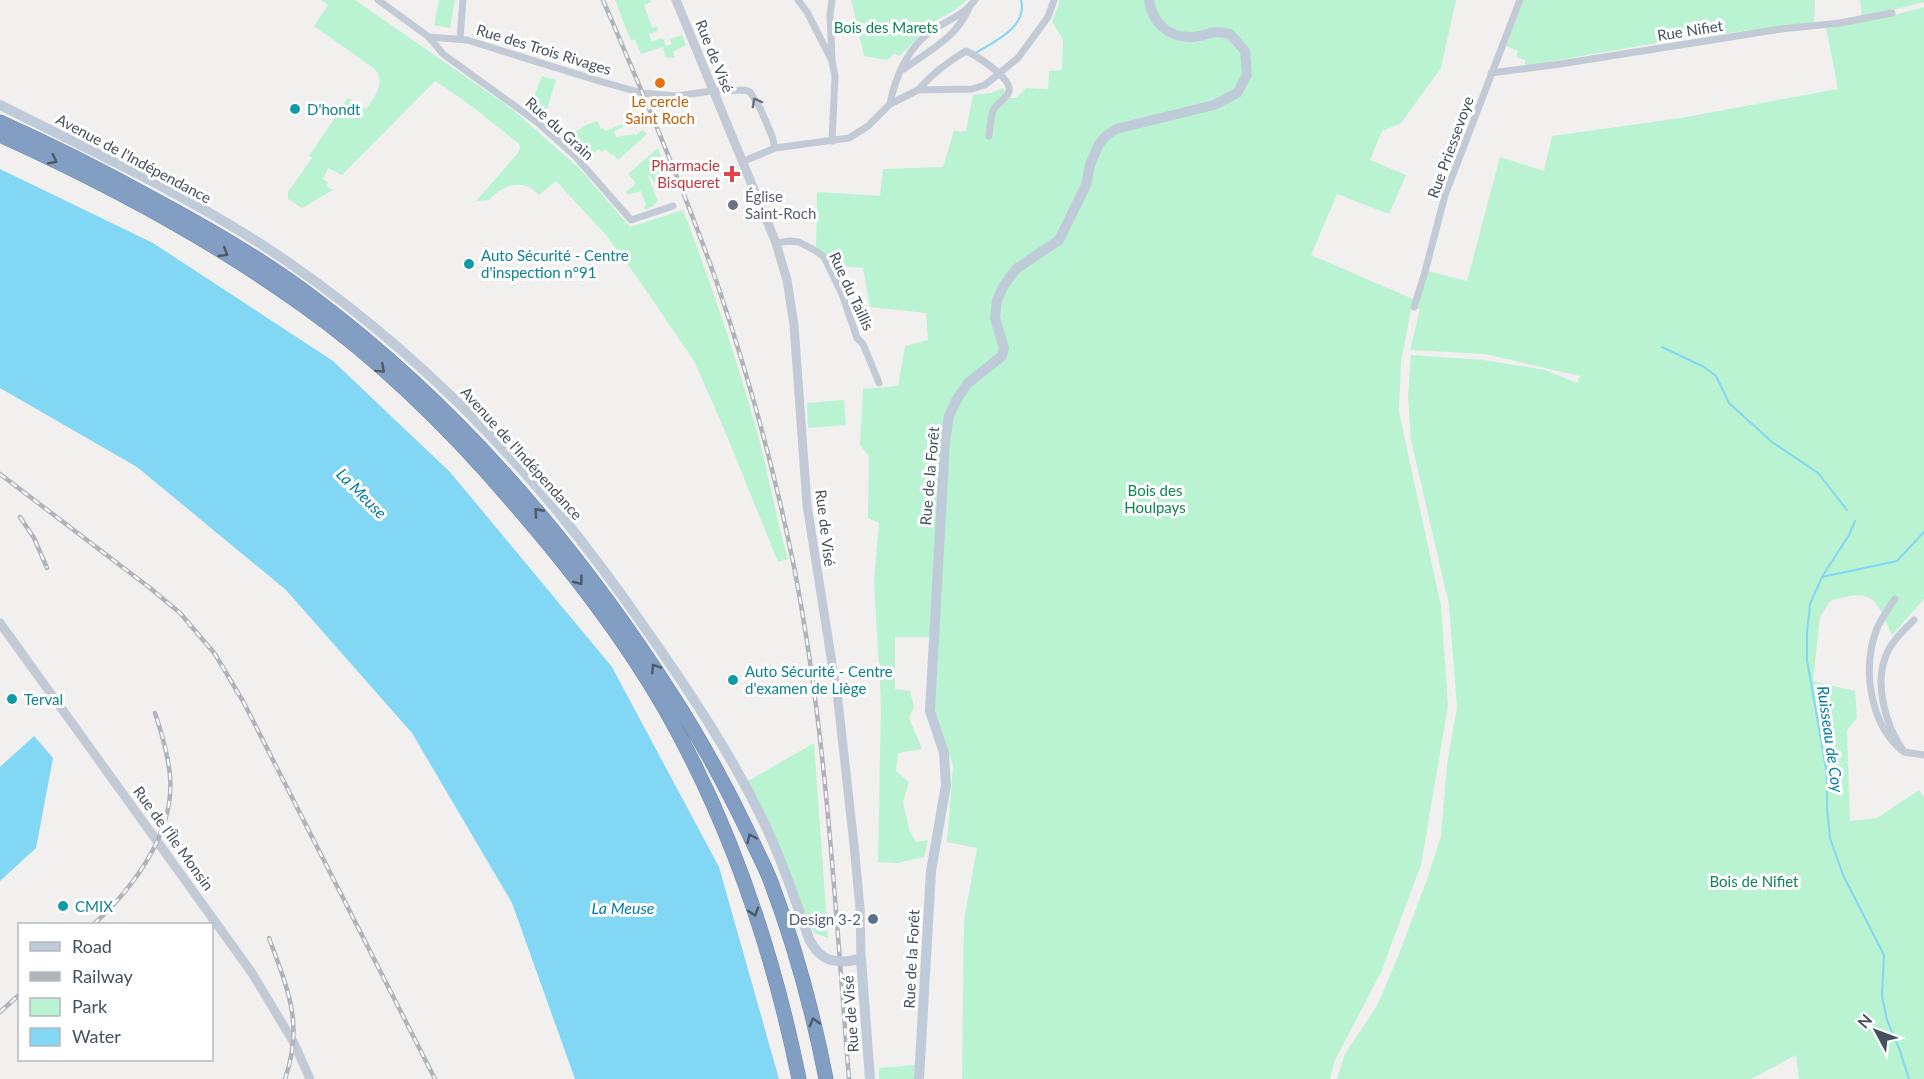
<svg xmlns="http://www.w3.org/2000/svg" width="1924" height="1079" font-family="Lato,sans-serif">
<rect width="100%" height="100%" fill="#f2efef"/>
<path fill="#b9f3d2" d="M321 0H355L512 109 579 168 630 227 683 210C711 284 737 359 758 435 769 476 776 519 788 559L778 562 722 424 694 361 641 283 606 235 556 181 539 195C524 177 502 185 489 200L476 201 518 153 520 148 519 144C492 122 464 99 435 81L342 175 328 168 323 179 328 182 326 186 333 190 302 208 288 199V192L312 158 309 156 348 98 366 109C375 96 386 84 375 69L314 26 328 5Z
M439 0H455L450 28 434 25Z
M615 0H650L651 2 644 5 652 28 657 26 658 31 649 34 652 41 663 38 666 46 672 44 670 39 682 35 686 45 673 52 675 58 665 57 663 47 641 54 635 39 631 41Z
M851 0H967L955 10 931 23 900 56 894 54 887 60 864 56Z
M1060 0H1456L1441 68 1401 123 1382 131 1370 160 1406 175 1389 214 1337 194 1311 255 1413 299 1401 362 1399 412 1441 606 1448 706 1421 865 1381 972 1334 1062 1330 1079H962L964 921 977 848 947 842 953 766 935 709 939 637H895V689L910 691 914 707 909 718 922 749 898 753 896 771 909 782 903 802 910 832 916 842 928 840 924 857 897 863 878 862 881 700 874 582 879 523 868 518 869 456 860 445 863 389 898 386 905 346 928 340 926 313 870 307 863 268 832 265 827 256 816 247 817 192 880 196 883 169 943 167 954 130 960 132 966 131 973 95 991 93 1003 88 1009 98H1016L1026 88 1048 89 1049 71 1062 70 1063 39 1052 22Z
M1524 0H1815L1814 24C1717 31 1621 49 1525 66V60L1516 57 1518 51 1506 46Z
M1860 0H1924V2L1862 18Z
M1924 7V599L1892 635C1875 598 1874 587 1830 601L1820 617 1813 681 1855 691 1857 718 1847 730 1850 821 1877 818 1919 790 1924 797V1079H1799L1796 1055 1751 1079H1337L1345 1054 1378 1004 1401 949 1428 877 1441 836 1447 764 1457 708 1449 605 1411 440 1408 396 1411 355 1484 360 1545 370 1577 383 1580 376 1485 354 1410 350 1420 309H1417L1428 271 1467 281 1500 157 1544 171 1552 136 1681 118 1838 89 1826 27 1898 14Z
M542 76 556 80 546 112 532 101Z
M597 121 601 129 603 128 605 131 622 124 623 127 614 131 616 137 635 134V136L642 130 647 134 618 160 613 154 611 155 605 149 602 152 599 149 585 161 566 138 586 125Z
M658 148 669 177 654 182 647 173 658 202 653 204 654 206 645 210 644 206 646 205 641 191 627 195 626 192 636 183 628 174Z
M844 400 846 425 808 428 807 403Z
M814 743 828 938 814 933 748 781Z
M915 1065 914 1079H879V1068Z"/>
<path fill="#82d7f4" d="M0 169 153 243 333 361 450 472 612 667 719 867 779 1079H575L512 903 412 733 286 590 137 467 0 388Z
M34 736 53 758 36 848 0 881V767Z"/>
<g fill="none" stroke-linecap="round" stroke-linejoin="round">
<path stroke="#82d7f4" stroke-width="2" d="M974 54C993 42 1028 28 1021 0
M1662 347 1704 367 1716 376 1729 403 1772 442 1818 473 1847 510
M1822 577 1849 535 1855 521
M1909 1079 1900 1051 1887 1020 1882 996 1884 955 1843 875 1830 838 1827 809V774L1807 660V633L1810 604 1822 577 1897 561 1924 532"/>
<g stroke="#6d89ae" stroke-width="15">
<path id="motorway" d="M0 122C54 146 107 173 159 202 213 231 267 262 316 300 459 408 576 545 672 695 701 740 726 786 749 834 756 850 765 866 771 882 795 946 813 1012 826 1079
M0 135C106 183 210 238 304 306 380 360 451 430 512 501 568 566 622 634 665 709 730 823 773 951 799 1079"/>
</g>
<path stroke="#c1cad5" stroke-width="7" d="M378 0 429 37 467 40 599 81 642 93 676 96 712 91 745 90 750 92 760 108 772 136 775 148
M798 0 807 12 832 61 835 76 832 141
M832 0 830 15 832 60
M429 37 443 54 537 122 575 156 631 220 673 206
M460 38 463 0
M904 69C930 50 956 38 969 8
M1491 73 1560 64 1781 29 1840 23 1892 13
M918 90C931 75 949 61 966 51 977 56 1012 78 1009 91 1008 98 998 102 994 109 990 116 990 127 989 136
M890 104C895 77 909 45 933 30 948 20 965 14 975 0
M742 162 775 148 849 138 868 126 890 104 918 90 972 89 985 85 1018 58 1048 17 1054 0
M776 243 790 241 799 242 816 251 824 257 842 294 857 338 863 344 879 383
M1414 307 1425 272 1445 195 1520 0
M1895 599C1888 609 1880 620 1876 631 1862 670 1870 726 1904 752
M1914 620C1905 629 1895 638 1889 649 1872 680 1885 725 1904 752L1924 755"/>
<path stroke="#c1cad5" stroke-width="9" d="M676 0 776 243 787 280 794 325 807 505 838 701 854 845 860 908 861 959
M0 623 252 973 294 1043 310 1079"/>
<path stroke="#c0cbda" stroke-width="10" d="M0 105C96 153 196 199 285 260 387 330 480 417 559 513 589 550 618 589 645 628 690 692 734 758 767 829 784 865 796 903 810 941L816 950
M849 961 861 959 870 1079
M919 1079 931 871 946 785 944 753 930 711 945 442 949 416 957 399 968 383 1002 356 1004 348 995 318 997 300 1004 285 1016 269 1059 240 1086 185 1090 165 1099 144 1106 136 1116 129 1214 105 1237 93 1247 75 1245 51 1230 34C1225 33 1220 32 1216 32 1208 33 1200 37 1192 37 1168 38 1152 22 1149 0"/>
<use href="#motorway" stroke="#829ec2" stroke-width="14"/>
<g stroke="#b0b4ba" stroke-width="4.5">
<path id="rail" d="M603 0C643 94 684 189 718 286 749 378 775 472 794 567 827 736 835 908 849 1079
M0 474 150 588 180 613 215 654 244 703 435 1079
M20 517 34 538 47 568
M94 924C133 888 175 833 170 776 168 754 162 734 155 713
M269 938C288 990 304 1024 285 1079
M0 1012 20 994"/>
</g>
<use href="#rail" stroke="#fff" stroke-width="2" stroke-dasharray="7" stroke-linecap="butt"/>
<path stroke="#c0cbda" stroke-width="10" d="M816 950C826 961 834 962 849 961"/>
</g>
<defs><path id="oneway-chevron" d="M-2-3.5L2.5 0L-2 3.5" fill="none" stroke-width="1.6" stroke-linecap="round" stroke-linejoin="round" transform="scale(1.5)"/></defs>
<use stroke="#6a7582" href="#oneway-chevron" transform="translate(756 102) rotate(-119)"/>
<g stroke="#4b5968">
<use href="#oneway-chevron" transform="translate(53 160) rotate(27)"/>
<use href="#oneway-chevron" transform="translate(224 253) rotate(31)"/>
<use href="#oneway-chevron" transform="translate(381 369) rotate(42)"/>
<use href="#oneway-chevron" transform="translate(538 512) rotate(-132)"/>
<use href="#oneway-chevron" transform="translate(579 581) rotate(53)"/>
<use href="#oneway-chevron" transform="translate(655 668) rotate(-123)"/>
<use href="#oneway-chevron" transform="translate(751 838) rotate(-115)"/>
<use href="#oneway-chevron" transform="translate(754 912) rotate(72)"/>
<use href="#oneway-chevron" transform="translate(814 1022) rotate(-105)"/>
</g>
<circle fill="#e8710a" stroke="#fff" stroke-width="2" cx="660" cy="83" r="6"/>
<g fill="#0f9aa8" stroke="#fff" stroke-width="2">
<circle cx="295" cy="109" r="6"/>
<circle cx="469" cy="264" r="6"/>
<circle cx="733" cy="680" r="6"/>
<circle cx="12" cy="699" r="6"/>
<circle cx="63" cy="906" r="6"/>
</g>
<path fill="#e0444e" stroke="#fff" stroke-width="2" d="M729 165h6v6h6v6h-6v6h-6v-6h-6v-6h6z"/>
<circle fill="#6b7280" stroke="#fff" stroke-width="2" cx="733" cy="205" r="6"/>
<circle fill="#5c6f8a" stroke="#fff" stroke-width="2" cx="873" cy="919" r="6"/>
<g text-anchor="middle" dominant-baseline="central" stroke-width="6" stroke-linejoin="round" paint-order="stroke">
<g font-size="15" fill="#0e8750" stroke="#fff">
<text x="886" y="27">Bois des Marets</text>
<text x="1155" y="490">Bois des<tspan x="1155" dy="17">Houlpays</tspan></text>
<text x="1754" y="881">Bois de Nifiet</text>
</g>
<g font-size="15" fill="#45515e" stroke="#fff">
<text transform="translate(1690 30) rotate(-9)">Rue Nifiet</text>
<text transform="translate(544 49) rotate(17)">Rue des Trois Rivages</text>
<text transform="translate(715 56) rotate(68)">Rue de Visé</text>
<text transform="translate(560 128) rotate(42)">Rue du Grain</text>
<text transform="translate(1450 147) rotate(-70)">Rue Priessevoye</text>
<text transform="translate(134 158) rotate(28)">Avenue de l'Indépendance</text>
<text transform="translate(852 291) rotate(65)">Rue du Taillis</text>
<text transform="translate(522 453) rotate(48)">Avenue de l'Indépendance</text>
<text transform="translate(929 476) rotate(-85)">Rue de la Forêt</text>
<text transform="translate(826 528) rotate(83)">Rue de Visé</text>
<text transform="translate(174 838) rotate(54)">Rue de l'Île Monsin</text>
<text transform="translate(911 959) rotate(-87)">Rue de la Forêt</text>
<text transform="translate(850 1014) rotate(-94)">Rue de Visé</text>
</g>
<g font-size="15" fill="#c56008" stroke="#fff">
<text x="660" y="101">Le cercle<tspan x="660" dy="17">Saint Roch</tspan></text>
</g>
<g font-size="15" fill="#0d838f" stroke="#fff" text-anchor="start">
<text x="307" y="109">D'hondt</text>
<text x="481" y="255">Auto Sécurité - Centre<tspan x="481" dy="17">d'inspection n°91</tspan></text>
<text x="745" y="671">Auto Sécurité - Centre<tspan x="745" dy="17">d'examen de Liège</tspan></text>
<text x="24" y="699">Terval</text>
<text x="75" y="906">CMIX</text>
</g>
<g font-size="15" fill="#be3a42" stroke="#fff" text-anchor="end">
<text x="720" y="165">Pharmacie<tspan x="720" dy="17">Bisqueret</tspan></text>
</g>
<g font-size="15" fill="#5b616d" stroke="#fff" text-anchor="start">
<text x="745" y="196">Église<tspan x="745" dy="17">Saint-Roch</tspan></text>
</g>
<g font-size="15" fill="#4e5e75" stroke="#fff" text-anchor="end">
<text x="861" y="919">Design 3-2</text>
</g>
<g font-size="16" font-style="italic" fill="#027ca6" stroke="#fff">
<text transform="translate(362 493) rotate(45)">La Meuse</text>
<text transform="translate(1831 739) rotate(82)">Ruisseau de Coy</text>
<text x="623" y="907">La Meuse</text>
</g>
</g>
<rect x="18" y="923" width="195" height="138" fill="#ffffff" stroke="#b5b9bf" stroke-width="1.5"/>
<rect x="30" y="942" width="30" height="9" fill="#c0cbda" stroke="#b5b9bf" stroke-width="1.5"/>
<text x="72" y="953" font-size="18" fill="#45515e">Road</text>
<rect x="30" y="972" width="30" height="9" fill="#b0b4ba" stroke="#b5b9bf" stroke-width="1.5"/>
<text x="72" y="983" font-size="18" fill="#45515e">Railway</text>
<rect x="30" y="998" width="30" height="18" fill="#b9f3d2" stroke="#b5b9bf" stroke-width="1.5"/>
<text x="72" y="1013" font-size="18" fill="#45515e">Park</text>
<rect x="30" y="1028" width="30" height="18" fill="#82d7f4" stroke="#b5b9bf" stroke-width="1.5"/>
<text x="72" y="1043" font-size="18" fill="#45515e">Water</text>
<g transform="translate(1876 1031) rotate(311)" stroke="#ffffff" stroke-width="4.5" paint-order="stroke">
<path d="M0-4.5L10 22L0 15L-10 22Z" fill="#45515e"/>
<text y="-9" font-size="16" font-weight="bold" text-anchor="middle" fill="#45515e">N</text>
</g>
</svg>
